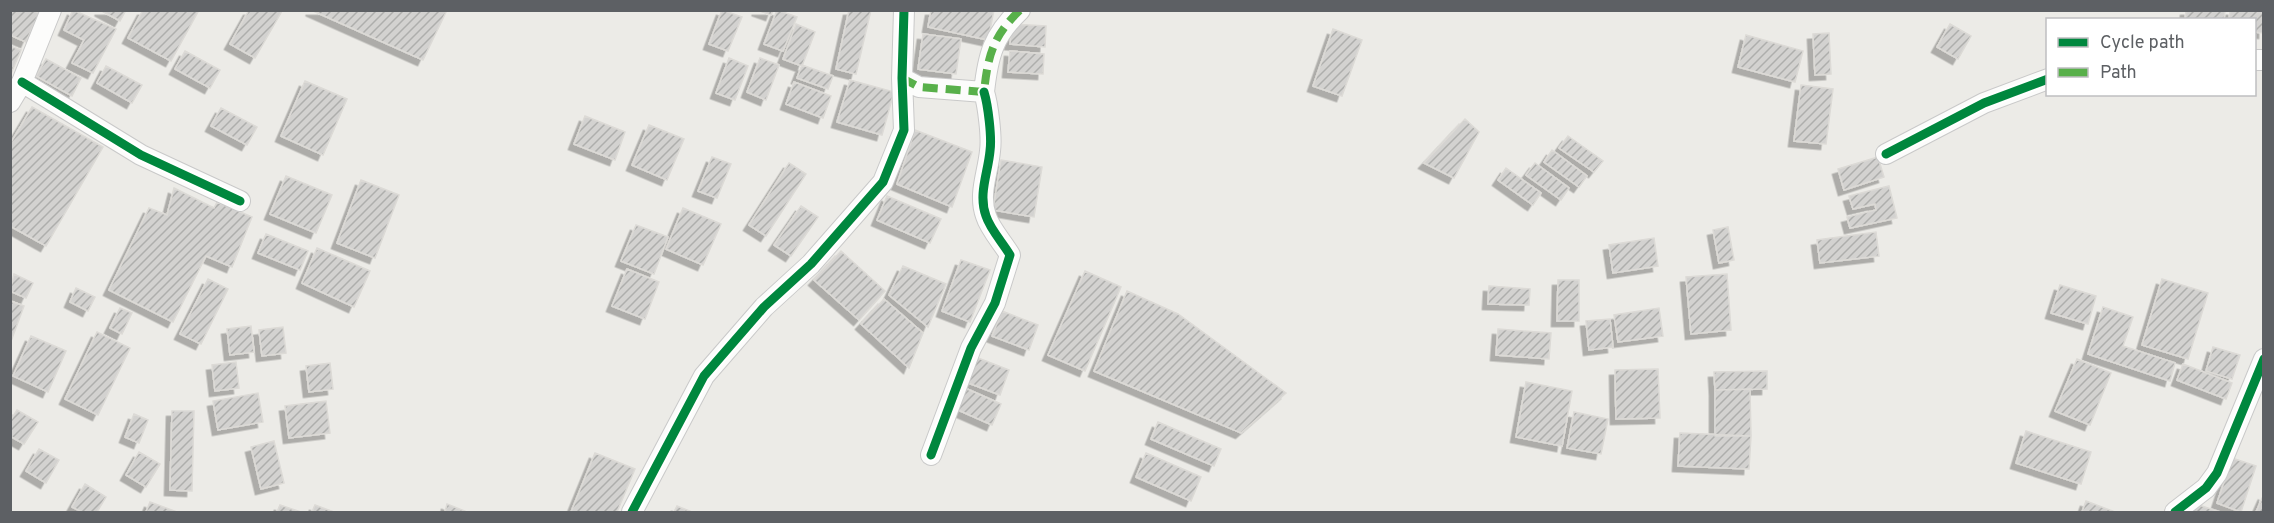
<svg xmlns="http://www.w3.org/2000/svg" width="2274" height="523" font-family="Overpass,sans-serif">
<defs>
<pattern id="building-hatch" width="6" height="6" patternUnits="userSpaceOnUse" patternTransform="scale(1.5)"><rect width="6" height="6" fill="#d3d2d0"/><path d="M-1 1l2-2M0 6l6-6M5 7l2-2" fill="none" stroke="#aeaeac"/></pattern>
<filter id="shadow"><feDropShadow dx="-5.5" dy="5.5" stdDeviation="0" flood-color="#0004"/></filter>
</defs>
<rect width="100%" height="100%" fill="#ecebe7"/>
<path fill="url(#building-hatch)" stroke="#dcdad6" stroke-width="1.5" filter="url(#shadow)" d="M10 10H32L39 13 26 42 10 35Z
M73 10 116 29 93 73 72 63 84 40 64 30Z
M100 10H126L120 21Z
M143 10H199L171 61 128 38Z
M249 10 282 11 255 58 230 44Z
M311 10H447L423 60Z
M722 10 742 17 728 51 709 44Z
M757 10H773L771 15Z
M777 10 797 17 783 51 764 44Z
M849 10H871L856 74 836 69Z
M931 10H994L988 40 928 27Z
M2186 10H2225L2224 20H2185Z
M2230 10H2264V33L2254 32V20H2229Z
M796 24 815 32 802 66 783 59Z
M1012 24 1046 26 1045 47 1010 44Z
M1950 24 1971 36 1958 59 1937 47Z
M1333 29 1362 40 1342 96 1313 86Z
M1829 33 1831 74 1815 75 1813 34Z
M923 34 961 39 956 74 918 69Z
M1746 35 1803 51 1795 82 1738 67Z
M10 46 21 50 10 76Z
M185 51 220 70 210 88 175 69Z
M1010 51 1044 54 1043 74 1008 72Z
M729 58 748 66 735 100 716 93Z
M760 58 779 65 766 100 747 92Z
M46 59 81 78 72 96 36 76Z
M802 65 833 76 828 89 797 78Z
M106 66 142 85 132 103 97 83Z
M850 80 894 92 882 135 837 122Z
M305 81 347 99 323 155 281 136Z
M794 82 831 96 823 118 786 104Z
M1801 85 1833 89 1826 144 1794 141Z
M32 107 103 147 46 246 10 226V144Z
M221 108 257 127 247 145 211 126Z
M585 116 625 132 615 160 574 144Z
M1465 119 1479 132 1454 178 1424 163Z
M649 125 684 139 667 180 632 165Z
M915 130 972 152 952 207 897 184Z
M1568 136 1603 161 1594 172 1559 148Z
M1552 150 1587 176 1579 187 1544 162Z
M712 157 731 164 717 198 698 191Z
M1878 157 1884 177 1844 190 1838 169Z
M1001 160 1042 167 1034 217 993 210Z
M789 163 806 174 766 236 749 225Z
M1535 163 1569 188 1561 200 1526 175Z
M1506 168 1541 193 1533 205 1498 180Z
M286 176 332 195 316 233 270 214Z
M361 180 399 195 375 258 337 243Z
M1889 186 1897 218 1850 228 1847 217 1876 210 1875 204 1853 209 1849 196Z
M174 188 214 208 217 202 252 217 232 267 206 256 173 322 109 290 149 208 167 215Z
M887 196 941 219 930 243 877 220Z
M801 206 818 217 791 256 774 245Z
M683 208 721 224 703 265 666 249Z
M636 225 668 237 654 274 621 261Z
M1728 227 1734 260 1719 263 1713 230Z
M1876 232 1879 256 1820 263 1817 240Z
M266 234 308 251 300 270 258 253Z
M1654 238 1658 266 1613 273 1609 245Z
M317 248 370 271 354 307 302 283Z
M841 251 885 291 859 320 814 280Z
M961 260 990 270 970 322 942 311Z
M903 266 946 284 928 327 889 295Z
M627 269 659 282 645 319 612 306Z
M1085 271 1121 287 1085 371 1048 355Z
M14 274 33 283 26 298 10 291Z
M1727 274 1731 330 1691 334 1686 277Z
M208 279 228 289 201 344 180 334Z
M2162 279 2208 293 2188 359 2142 345Z
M1558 280H1579V321H1557Z
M2060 285 2096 296 2088 324 2051 313Z
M1489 286 1530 289 1529 305 1488 304Z
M76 288 95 297 88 311 70 302Z
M1127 291 1178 314 1286 393 1241 433 1094 371Z
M884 299 923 333 909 368 861 324Z
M10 301 24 306 10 344Z
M2103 307 2133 317 2123 346 2175 363 2170 381 2088 354Z
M120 308 132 313 122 334 110 328Z
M1659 308 1663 336 1618 342 1614 315Z
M1002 311 1038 325 1029 350 992 336Z
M1610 319 1613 347 1589 350 1586 321Z
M251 326 254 352 230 355 227 329Z
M283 327 286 353 262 356 259 330Z
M1498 329 1551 333 1549 359 1496 355Z
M97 332 130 348 98 415 65 399Z
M31 336 66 351 48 392 13 376Z
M2213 347 2240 355 2232 379 2206 371Z
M973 356 1009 370 1000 395 963 381Z
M2077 359 2111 373 2090 425 2055 411Z
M236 362 239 388 215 391 212 365Z
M330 363 333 389 309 392 306 366Z
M2183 364 2232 383 2226 399 2177 380Z
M1658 369 1660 418 1616 419 1615 370Z
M1767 371V389L1715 390 1714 372Z
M1526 382 1572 391 1562 446 1516 437Z
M965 388 1001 404 992 425 956 409Z
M1750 389 1751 436H1715V390Z
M258 393 263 422 218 430 213 401Z
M326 401 330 433 289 438 285 406Z
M17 410 38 422 24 444 10 436V421Z
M172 411H194L192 491 170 490Z
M1574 412 1608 419 1601 454 1567 448Z
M134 414 148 420 139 443 125 437Z
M1158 422 1221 449 1214 466 1151 439Z
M2026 431 2091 452 2081 484 2016 463Z
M1680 433 1751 436 1749 469 1678 466Z
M274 441 284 483 261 489 251 447Z
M39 449 59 460 46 483 26 471Z
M139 452 160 464 146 487 126 475Z
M595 453 635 469 617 512H571Z
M1146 453 1201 477 1191 501 1136 477Z
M2232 458 2256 466 2241 512 2217 503Z
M85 484 106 497 97 512H82L72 507Z
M2264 494V512H2256Z
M2086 501 2115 512H2082Z
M150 502 177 512H146Z
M2193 503 2220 512H2190Z
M447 504 467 512H445Z
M280 505 301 512H277Z
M315 505 334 512H312Z
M677 506 692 512H674Z"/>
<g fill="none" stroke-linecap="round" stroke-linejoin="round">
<g stroke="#c9c9c9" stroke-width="22">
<path id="minor" d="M2254 60H2264
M902 78 919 87 984 92C988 55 993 36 1020 10
M22 82 141 155 240 201
M10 102 22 82 51 10
M1886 154 1984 103 2048 79
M931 455 971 348 995 303 1010 255C1003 243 990 229 986 216 978 194 988 173 990 151 992 137 988 105 984 92
M632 512 704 376 764 307 811 264 883 182 904 130 902 78 904 10
M2175 512 2206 488 2217 473 2264 359"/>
</g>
<use href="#minor" stroke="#fcfcfb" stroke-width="20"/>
<path stroke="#58b04a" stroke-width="8" stroke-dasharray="15 8" stroke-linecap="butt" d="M902 78 919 87 984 92C988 55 993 36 1020 10"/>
<g stroke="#fff" stroke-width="13">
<path id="cycleway" d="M22 82 141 155 240 201
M1886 154 1984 103 2048 79
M931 455 971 348 995 303 1010 255C1003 243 990 229 986 216 978 194 988 173 990 151 992 137 988 105 984 92
M632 512 704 376 764 307 811 264 883 182 904 130 902 78 904 10
M2175 512 2206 488 2217 473 2264 359"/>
</g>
<use href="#cycleway" stroke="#00873e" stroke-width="9"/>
</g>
<rect width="2274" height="523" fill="none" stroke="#5d6064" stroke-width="24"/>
<rect x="2046" y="18" width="210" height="78" fill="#ffffff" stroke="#bebfc1" stroke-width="1.5"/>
<rect x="2058" y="38" width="30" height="9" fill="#00873e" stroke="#bebfc1" stroke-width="1.5"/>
<text x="2100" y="48" font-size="18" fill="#5d6064">Cycle path</text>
<rect x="2058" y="68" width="30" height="9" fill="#58b04a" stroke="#bebfc1" stroke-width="1.5"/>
<text x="2100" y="78" font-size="18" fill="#5d6064">Path</text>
</svg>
